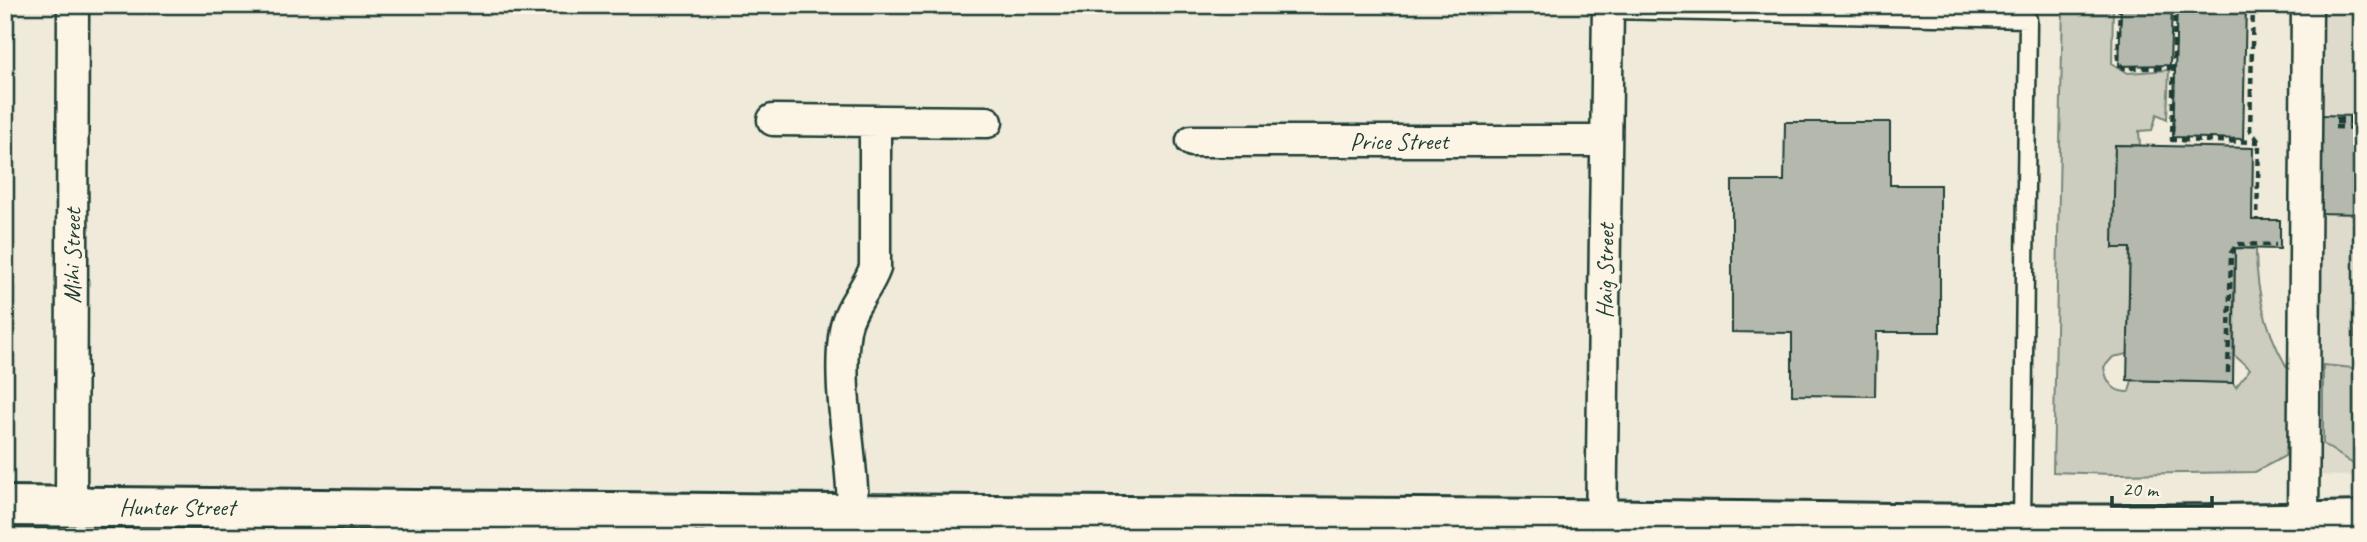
<svg xmlns="http://www.w3.org/2000/svg" width="2367" height="542" font-family="Caveat,sans-serif">
<rect width="100%" height="100%" fill="#efeada"/>
<filter id="ink" filterUnits="userSpaceOnUse"><feTurbulence type="fractalNoise" baseFrequency=".0143" numOctaves="2"/><feDisplacementMap in="SourceGraphic" scale="14" xChannelSelector="R" yChannelSelector="G"/><feConvolveMatrix kernelMatrix="1 2 1 2 8 2 1 2 1" color-interpolation-filters="sRGB"/></filter>
<g filter="url(#ink)">
<path fill="#dedbcc" d="M2307 5H2362V476L2304 475Z"/>
<path fill="#cccdbf" stroke="#76857a" stroke-width="2" d="M2063 5H2113L2112 63 2128 73 2169 70 2167 119 2157 114 2152 130 2139 131 2140 145H2115L2113 247 2130 248 2128 354 2113 357 2104 367C2106 381 2113 393 2129 392L2132 380 2233 383 2236 387 2250 369 2234 355 2235 248 2256 249C2256 297 2268 340 2295 380L2285 456 2255 472 2113 474 2053 472Z
M2357 298 2362 299V339L2355 337Z
M2323 365 2353 368 2362 378V470L2323 444Z"/>
<path fill="#b5b9ad" stroke="#1f3d34" stroke-width="2" d="M2121 5H2172L2170 65 2119 66Z
M2177 5H2246L2243 139 2173 137Z
M2362 42V127L2358 116Z
M2318 115 2358 116 2362 127V214L2317 213Z
M1785 122H1890V185H1940V332H1876L1875 396 1792 395V333L1732 332V181H1784Z
M2115 145 2253 148 2252 220H2280V249L2235 248 2233 383 2127 380 2130 248H2113Z"/>
<g fill="none" stroke-linecap="round" stroke-linejoin="round">
<g stroke="#1f3d34" stroke-width="21">
<path id="service" d="M1608 10 2028 19 2022 524"/>
</g>
<g stroke="#1f3d34" stroke-width="35">
<path id="minor" d="M773 120 987 122
M1192 141H1606
M71 507 73 5
M806 512V537
M853 513C853 454 836 388 845 330 849 307 867 290 875 268V121
M2303 523 2307 5
M1601 537 1608 5"/>
</g>
<g stroke="#1f3d34" stroke-width="44">
<path id="secondary" d="M5 506C522 513 1040 515 1557 519 1825 521 2093 529 2362 521"/>
</g>
<path stroke="#1f3d34" stroke-width="4.5" stroke-dasharray="7 5" stroke-linecap="butt" d="M2120 5 2118 61 2124 68H2174
M2175 5 2172 140 2259 142
M2253 5 2250 130 2259 142 2257 219
M2336 119H2362
M2336 122 2362 123
M2335 127 2362 128
M2228 373 2231 253 2237 244 2276 245"/>
<use href="#service" stroke="#fcf5e5" stroke-width="16"/>
<use href="#minor" stroke="#fcf5e5" stroke-width="30"/>
<use href="#secondary" stroke="#fcf5e5" stroke-width="38"/>
</g>
</g>
<g text-anchor="middle" dominant-baseline="central" stroke-width="6" stroke-linejoin="round" paint-order="stroke">
<g font-size="24" fill="#1f3d34" stroke="#fcf5e5">
<text x="1399" y="141">Price Street</text>
<text transform="translate(72 256) rotate(-90)">Mihi Street</text>
<text transform="translate(1605 271) rotate(-89)">Haig Street</text>
<text x="177" y="507">Hunter Street</text>
</g>
</g>
<rect width="2367" height="542" fill="none" stroke="#fcf5e5" stroke-width="28"/>
<rect x="14" y="14" width="2339" height="514" fill="none" stroke="#1f3d34" stroke-width="2.5" filter="url(#ink)"/>
<path d="M2112 496v10h100v-10" fill="none" stroke="#1f3d34" stroke-width="3.5"/>
<text x="2122" y="496" font-size="21" fill="#1f3d34" stroke="#fcf5e5" stroke-width="5" paint-order="stroke">20 m</text>
</svg>
